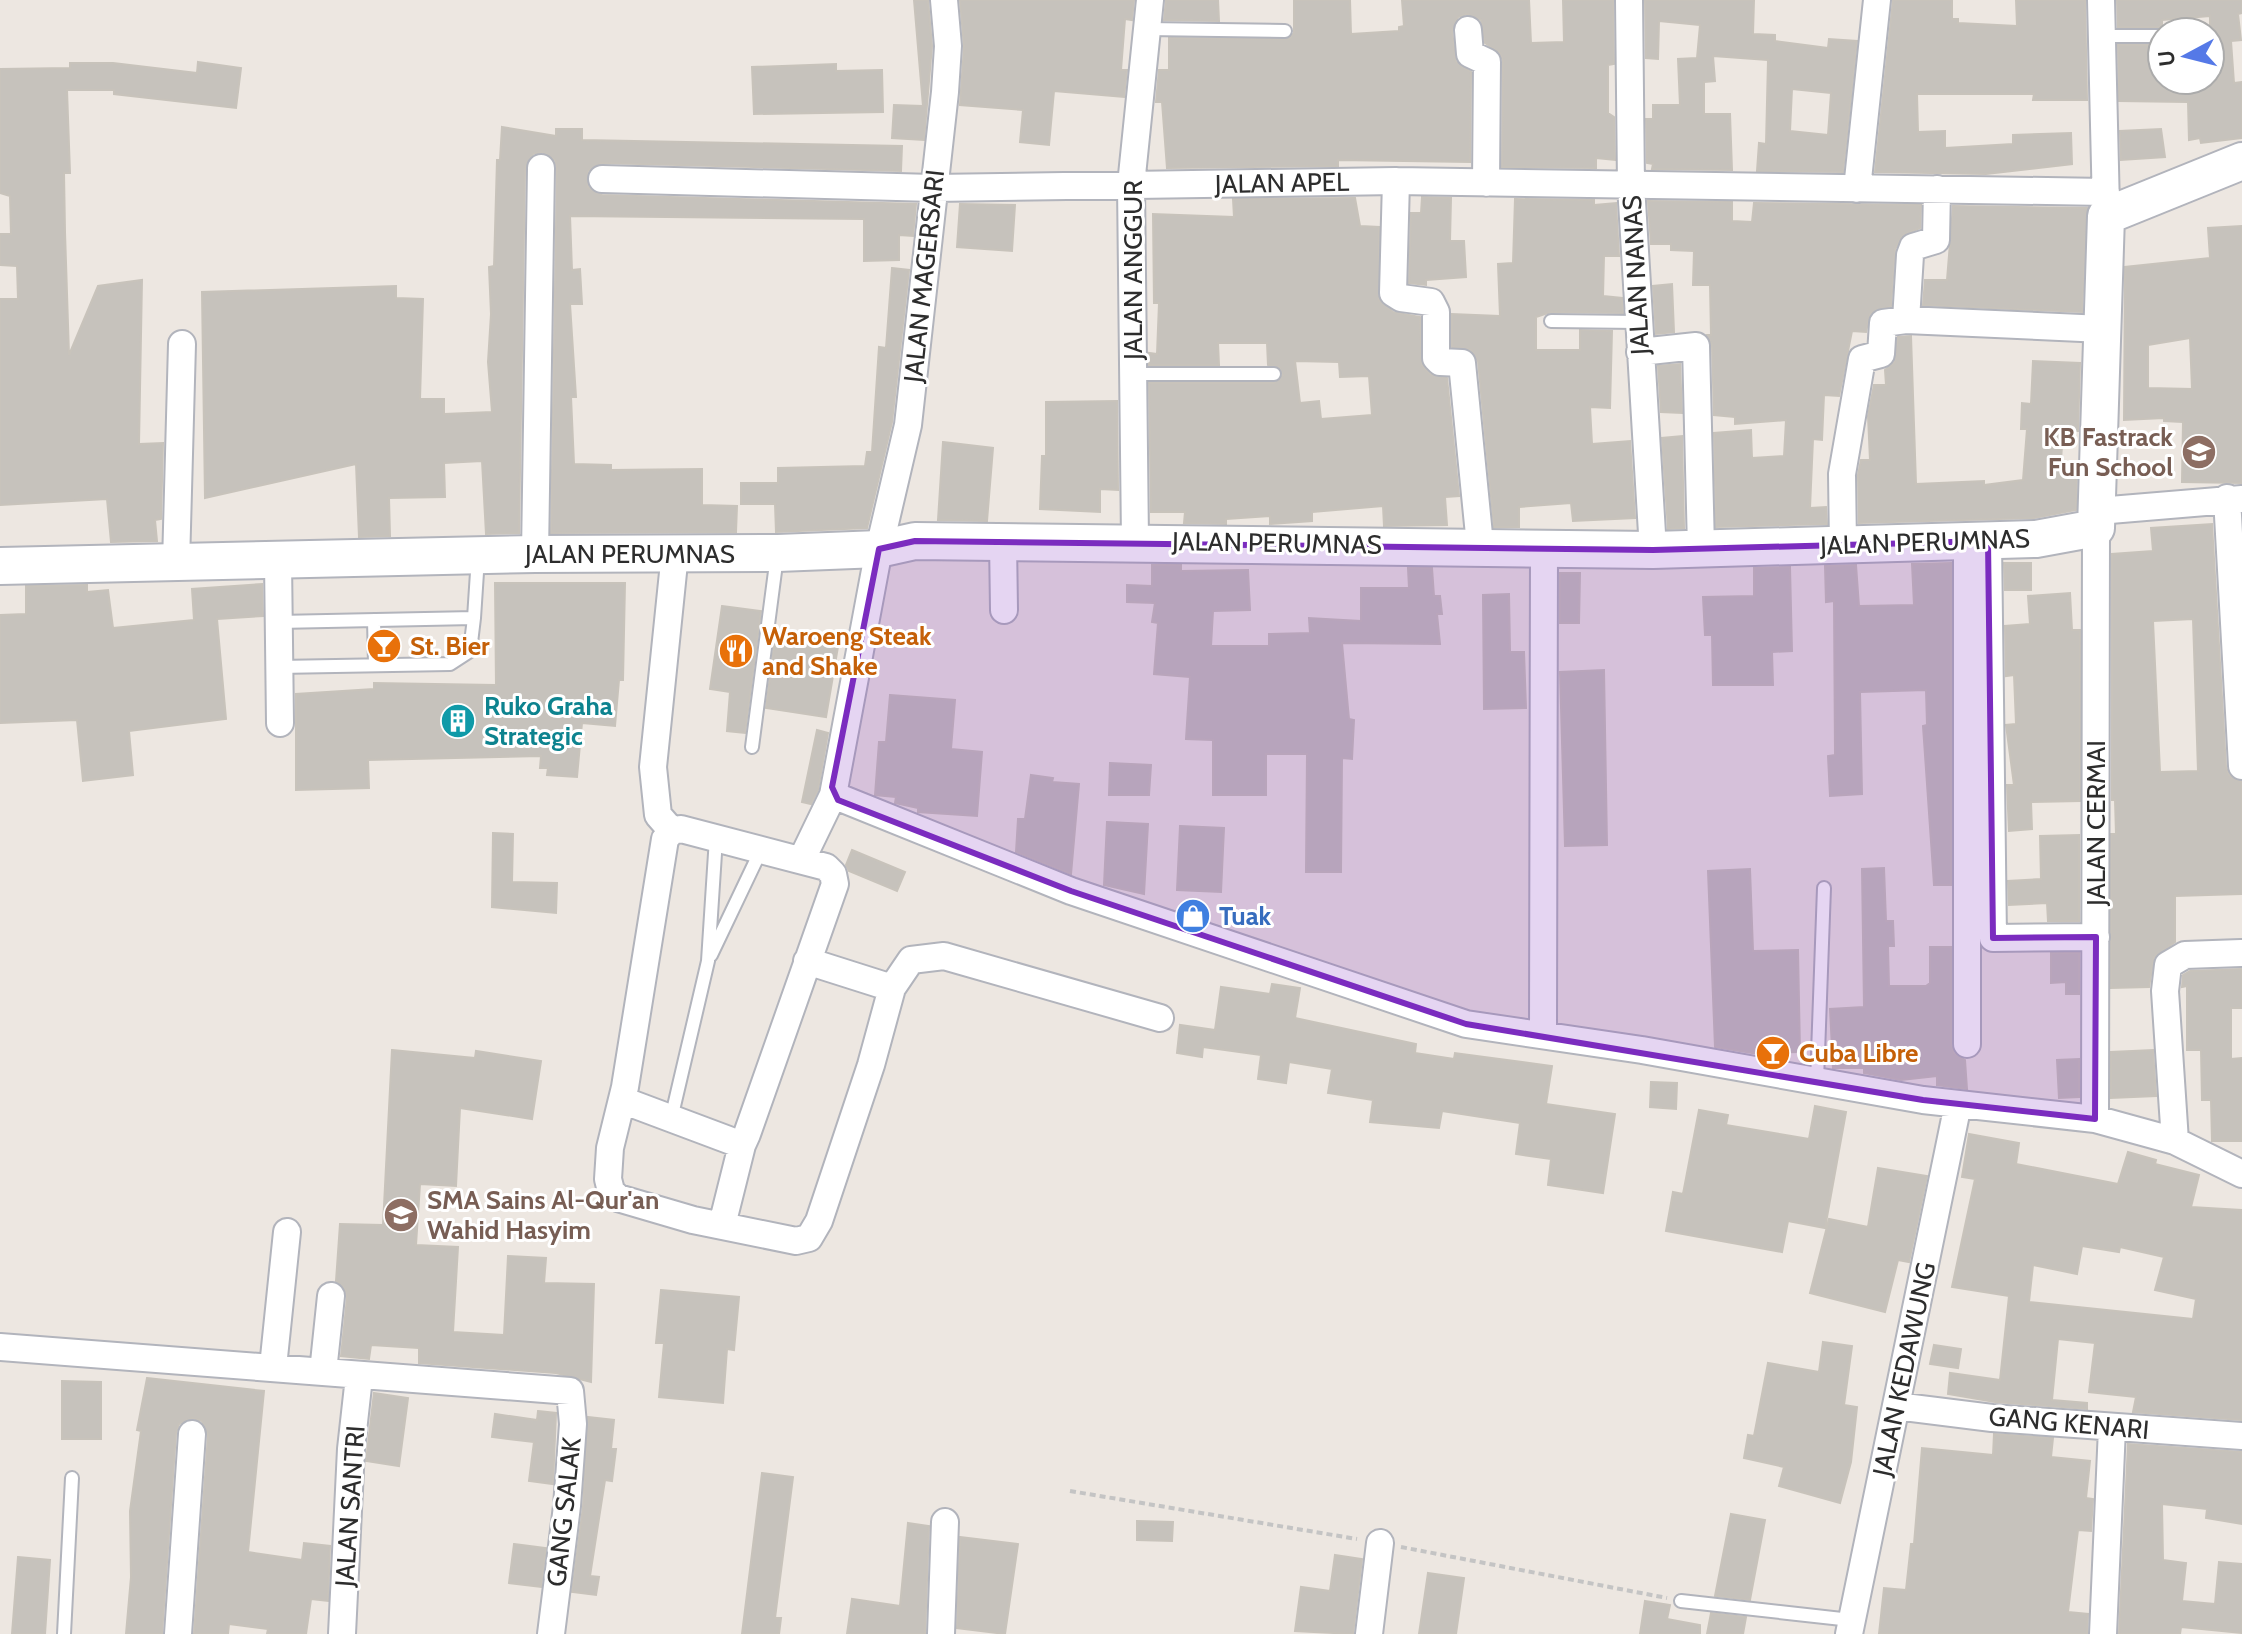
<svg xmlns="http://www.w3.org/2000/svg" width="2242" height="1634" font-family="Cabin,sans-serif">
<rect width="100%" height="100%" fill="#ede7e1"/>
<path fill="#c6c2bc" stroke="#c8c3bb" stroke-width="2" fill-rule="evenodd" d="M914 0H928L932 46 924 140 892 138 894 105 923 106Z
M960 0H1134L1132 20 1125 19 1121 70H1127L1124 97 1054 91 1049 145 1020 142 1023 110 960 105 964 47Z
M1166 0H1218L1219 21 1164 20Z
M1294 0H1350L1351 34 1399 31V27L1404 26 1402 0H1529L1531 43 1564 42 1563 0H1613L1614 64 1608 65V113L1614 117 1615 160 1596 158V168L1502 167 1503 61 1500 53 1485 43 1481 20 1467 14 1458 17 1452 31 1456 62 1471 72 1470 162 1338 160V166L1167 168 1162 102H1156L1159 70H1169V38L1289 39 1294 33Z
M1645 0H1754L1753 34 1775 35V41L1828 48 1829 39 1857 41 1843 172 1757 171 1759 143 1766 144 1768 60 1713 56 1715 81 1704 82V114H1730L1732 170 1652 169 1653 164 1647 163 1646 119H1653V105H1680L1678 59 1697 58 1700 25 1659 21 1658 59 1646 58ZM1792 89 1831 93 1828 135 1790 131Z
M1893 0H1952V19H1958V23L2017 26 2016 0H2085L2087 100H2033L2034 94H1917L1918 132 1945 131V148L2013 144V135L2071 133 2072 164 1986 174 1875 172Z
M2117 0H2242V13L2238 14 2241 40 2231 41 2234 83 2242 82V138L2201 143 2200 138 2189 140 2188 102 2119 101 2118 45H2162V80H2174V86L2210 81V16L2162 20V27H2118Z
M198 62 241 68 236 108 114 94V90H67L70 173H64L65 232 69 355 98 286 142 280 139 444 163 443 161 519 155 520 157 541 111 542 107 499 0 505V299H18L17 266 0 265V234H11L10 196 0 193V69L70 68V63H113L197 73Z
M836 64V71L882 70 883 112 754 114 752 67Z
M502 127 556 136V129H582V140L902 146 901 171 602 163 588 171V187L602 195 916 204 913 236 899 235V260L864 261V219L570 216 572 270 580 269 582 304H570L576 397H571L574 464 611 465V470L702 469V505L737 506 736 532 551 533 557 168 555 160 542 152 533 154 525 168 519 533 486 534 482 461 444 463 445 497 389 498 390 536 359 537 356 464 205 498 202 292 396 286V298L423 299 420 399H444V414L492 412 488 362 491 314 489 267 494 266 497 160H500Z
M2161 129 2165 157 2121 160 2120 131Z
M1422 197 1451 198 1450 241H1464L1466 277 1426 280V285L1409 283 1411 213H1421Z
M1355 198 1360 226 1379 227V300L1393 312 1420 317 1422 365 1430 374 1447 378 1459 496 1445 497 1447 525 1384 526 1383 506 1312 512V521L1270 524V516L1226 519V524L1184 523 1185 512H1151L1149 383H1274L1283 375 1279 367 1268 365 1267 343H1218L1219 365H1149V353L1157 354 1159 303H1154L1153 214 1234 217 1233 199ZM1295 361 1339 362 1340 377 1369 376 1372 415 1321 419 1319 401 1300 403Z
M1515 199 1594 200V205L1616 203 1619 256H1604L1603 296 1622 298 1623 313 1551 312 1536 317V350H1580V330L1612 331 1610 408 1590 407 1592 444 1630 441 1635 518 1573 521 1571 503 1519 507V527H1494L1478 361 1471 350 1452 347V314L1500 316 1498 264 1513 263Z
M1648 201 1732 202V221L1752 222 1754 203 1921 205 1920 228 1903 235 1895 249 1891 306 1870 314 1866 332 1852 331 1839 396 1824 395 1822 440 1813 439 1810 508 1826 507 1827 524 1716 527 1714 433 1751 430 1752 458 1784 456 1786 420 1735 424V417L1714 415 1712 346 1707 335H1711L1710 285H1693L1694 251 1671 250V244H1651Z
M960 204 1015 205 1012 251 957 247Z
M1953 206 2087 208 2082 312 1923 305 1925 280H1947Z
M2242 226V483L2182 482 2183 422 2164 421V418L2124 420 2125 267 2210 258 2208 228ZM2190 338 2192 389 2148 388V345Z
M892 268 909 270 892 422 867 528 776 532 775 504H741V483H778V468L865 466 867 452H872L879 347 886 348Z
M1672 284 1674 332 1656 334 1653 286Z
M1911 336 1916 484 1984 481V485L2023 480 2027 429H2021L2022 403 2031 404 2033 361 2080 363 2078 431H2063L2060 475 2077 473 2076 510 2034 518 1859 523 1858 475 1861 460H1870L1868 416 1874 385H1886L1885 370 1894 363 1898 337Z
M1680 364 1682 413 1661 412 1658 366Z
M1117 401 1118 490 1100 489V512L1040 509 1042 456H1046V402Z
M1682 436 1684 528 1668 529 1662 438Z
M943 442 993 448 987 521 938 520Z
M2212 524 2226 767 2229 775 2242 782V894L2175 896V942L2154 957 2149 987 2111 988V834H2116L2115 800H2112V554L2153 551 2151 528ZM2193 619 2198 771 2160 772 2153 621Z
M1951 563V885H1934L1923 726 1927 725 1926 690 1860 692 1862 794 1830 796 1828 756 1835 755 1834 601 1826 602 1825 566 1856 565 1859 606 1914 605 1912 564Z
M2004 563H2031V590H2005Z
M1152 565H1181V571L1248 570 1250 610 1213 611 1211 646H1269V634L1310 633 1309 618 1361 621V588H1409L1408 568H1432L1434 596H1440L1442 614H1437L1440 644 1342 643 1349 719 1354 720 1352 759 1342 758 1341 872H1306L1307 754H1266V795H1213V740L1186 739 1190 677 1154 674 1158 623 1152 622 1155 603 1127 602V585L1152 586Z
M1790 567 1792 651 1772 652 1773 685H1713L1712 635H1705L1703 597 1754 596V568Z
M1560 573H1580L1579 623H1560Z
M495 583H625L623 680H619L615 726 582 723 577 777 547 775 548 768H540L541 756 368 760 369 788 296 790V694L374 689V683L496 685Z
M262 584 263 616 217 619 226 719 129 731 133 775 83 781 77 720 0 723V615L26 614V586L87 585V592L108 590 113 628 194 620 192 589Z
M2070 593 2072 630H2080V801L2031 802 2032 829 2009 831 2007 785H2014L2006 725 2016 724 2014 675 2006 676 2005 626 2030 624 2028 596Z
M1509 594 1510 652H1524L1526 708 1484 709 1483 595Z
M722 606 761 611 745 733 727 731 730 692 710 689Z
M776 630 840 635 826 717 766 708Z
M1604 670 1607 845 1565 846 1560 672Z
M890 695 955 700 951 749 982 752 977 816 918 812V808L895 803 896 797 875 795 879 742H886Z
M817 730 828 733 818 790 811 804 802 802Z
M1110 763 1151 765 1149 795H1109Z
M1031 775 1053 778 1052 782 1079 784 1071 874 1016 852 1018 819H1025Z
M1107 822 1148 824 1144 894 1104 885Z
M1180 826 1224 828 1221 892 1177 890Z
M493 833 513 834 512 882 557 883 556 913 492 907Z
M2079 835V921H2048L2047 903 2009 905 2008 881 2041 879 2040 836Z
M852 850 905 872 897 891 849 871 846 865Z
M1884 868 1886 921H1893L1894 946H1888L1889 986H1926L1930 983V947H1951V1044L1954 1053 1965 1060 1967 1089 1937 1085V1076L1901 1080 1864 1073V1068H1833L1830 1009 1864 1007 1862 869Z
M1750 869 1753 951 1798 950 1800 1052 1752 1053 1715 1047 1708 871Z
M2051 953H2079V994H2066V982L2051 983Z
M2242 969V1008H2231V1059L2242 1058V1141H2212L2211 1100H2202L2201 1050H2187V986L2182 987 2183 975 2190 971Z
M1272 984 1300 988 1295 1018 1416 1044 1415 1053 1454 1059 1455 1053 1552 1066 1546 1104 1615 1114 1603 1193 1548 1185 1551 1159 1516 1154 1520 1123 1442 1111 1439 1128 1370 1122 1373 1100 1328 1093 1332 1069 1289 1062 1286 1083 1258 1079 1261 1055 1203 1047 1202 1057 1177 1053 1180 1025 1215 1030 1221 987 1270 994Z
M392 1050 475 1058 476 1051 541 1061 532 1119 460 1108 456 1186 420 1184 416 1245 458 1247 453 1332 504 1335 508 1256 546 1258 544 1283 594 1284 591 1382 556 1373 419 1363V1348L371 1345 369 1359 341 1356 347 1298 345 1289 336 1281 340 1224 383 1225Z
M2153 1050 2156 1096 2111 1098V1052Z
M2079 1059V1097L2059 1098 2057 1060Z
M1651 1082 1677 1083 1676 1109 1650 1107Z
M1815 1106 1846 1112 1825 1228 1788 1221 1782 1252 1666 1231 1673 1192 1683 1194 1699 1110 1728 1115 1726 1125 1809 1139Z
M1969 1134 2019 1143 2016 1164 2118 1184 2128 1152 2156 1160 2155 1164 2199 1175 2191 1207 2242 1210V1420L2133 1412 2136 1397 2089 1392 2095 1343 2058 1339 2052 1400 2087 1403V1409L1995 1402 1948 1394 1950 1373 2000 1380 2009 1296 1952 1287 1975 1179 1962 1177ZM2082 1246 2119 1252 2120 1247 2164 1257 2155 1290 2196 1299 2193 1319 2029 1302 2033 1265 2077 1274Z
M1878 1168 1927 1176 1909 1262 1898 1260 1885 1312 1810 1293 1829 1219 1868 1227Z
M661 1290 739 1297 734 1350 727 1349 723 1403 659 1397 664 1343H656Z
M1823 1342 1852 1346 1844 1405 1857 1407 1851 1462 1840 1503 1779 1486 1784 1467 1744 1458 1748 1435 1754 1436 1768 1363 1819 1372Z
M1934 1345 1961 1349 1958 1368 1930 1364Z
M147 1378 264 1391 248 1552 302 1560 304 1543 330 1546 328 1601 311 1599 306 1634H267L268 1629 229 1624 228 1634H194L208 1435 202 1421 192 1418 179 1424 176 1433 162 1634H126L131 1577 130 1511 141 1431 137 1430Z
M62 1381 101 1382V1439H62Z
M374 1393 408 1398 399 1466 366 1461Z
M538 1411 556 1413 553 1484 529 1481 534 1442 492 1437 495 1414 537 1420Z
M588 1417 614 1420 611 1449H616L612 1481 605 1480 590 1576 599 1577 596 1595 572 1592 583 1507Z
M1994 1434 2053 1438 2051 1457 2090 1461 2086 1498 2093 1499 2091 1531 2078 1530 2068 1612 2088 1614 2087 1634H1879L1884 1588 1906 1590 1911 1544H1914L1922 1448 1993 1455Z
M2128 1444 2242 1452V1524L2206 1518 2207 1509 2162 1504 2163 1560 2186 1563 2182 1601 2215 1604 2219 1562 2242 1564V1633L2181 1627 2180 1634H2119Z
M762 1473 793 1477 775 1618H781L779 1634H742Z
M1731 1514 1765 1520 1750 1600 1715 1596Z
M1137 1521 1173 1522 1172 1541 1137 1540Z
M908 1523 929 1526 925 1634H847L852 1599 900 1606Z
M960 1537 1018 1544 1005 1634 957 1628Z
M514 1544 546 1548 541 1587 509 1583Z
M1335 1555 1362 1559 1353 1634 1295 1631 1301 1587 1330 1591Z
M18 1557 50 1560 45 1634H12Z
M1428 1573 1464 1578 1456 1634H1419Z
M1645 1601 1670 1605 1667 1619 1700 1625V1634H1640Z
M1711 1613 1746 1617 1743 1634H1707Z"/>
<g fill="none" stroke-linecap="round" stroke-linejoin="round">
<g stroke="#b2b4bc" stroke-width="16">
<path id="lane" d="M1147 29 1285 31
M2102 36H2162
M1551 321 1638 322
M1133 374H1274
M374 620 375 664
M278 622 474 618 478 557
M278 667 450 664 470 651 474 618
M752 747 777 556
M711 955 761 850
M1817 1081 1824 888
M671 1119 708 961 716 838
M1681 1601 1851 1620
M64 1634 72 1478"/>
</g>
<g stroke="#b2b4bc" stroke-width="30">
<path id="street" d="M1629 0 1631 185 1653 550
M2101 0 2106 208
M1468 30 1470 54 1487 62 1486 183
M602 179 933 188 1396 181 2106 192
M1396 181 1393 293 1401 298 1431 302 1436 312V358L1440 362 1462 363 1480 545
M1857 189 1877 0
M1906 320 1910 255 1913 247 1936 240 1937 189
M1640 352 1696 346 1701 548
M2227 498 2242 766
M2098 511 2242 499
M1003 541 1004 610
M1135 541 1131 185 1150 0
M1988 541 1993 938 2096 937
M1967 542V1044
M1843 545 1842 474 1862 359 1881 354 1883 323 1906 320 2103 329
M535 554 541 168
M278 561 280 723
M176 564 182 344
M833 795 1071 891 1466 1024 1642 1050 1923 1100 2095 1119 2175 1141 2242 1174
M672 831 658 815 653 767 675 553
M802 859 833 795 879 549 908 425 945 92 948 46 944 0
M892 988 911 960 944 956 1160 1018
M1543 1035 1544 548
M622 1100 742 1145 747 1134 835 884 833 874 826 867 681 829 672 831 665 839 625 1087 610 1148 608 1179 611 1191 618 1198 693 1220 796 1241 809 1238 819 1221 871 1065 892 988 807 961
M2095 1119 2096 528
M2175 1141 2165 991 2168 965 2185 955 2241 953
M722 1225 742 1145
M0 1347 570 1391 573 1424 567 1506 551 1634
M273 1367 287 1232
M323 1372 331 1296
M1896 1406 1992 1418 2242 1436
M178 1634 192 1434
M342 1634 351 1449 359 1377
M941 1634 945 1522
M1369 1634 1380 1543
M1849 1634 1958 1104
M2103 1634 2112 1428"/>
</g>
<g stroke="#b2b4bc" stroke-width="40">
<path id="secondary" d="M0 566 535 554 778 553 879 549 915 541 1653 550 2036 539 2096 528 2106 216 2242 161"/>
</g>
<path stroke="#c4c4c4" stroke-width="4" stroke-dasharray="6 4" stroke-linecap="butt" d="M1070 1491 1357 1539
M1401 1547 1667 1598"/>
<use href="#lane" stroke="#fff" stroke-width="12"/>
<use href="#street" stroke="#fff" stroke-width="26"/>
<use href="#secondary" stroke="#fff" stroke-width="36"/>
</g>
<path fill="#7b2cbf" fill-opacity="0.2" stroke="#7b2cbf" stroke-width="6" stroke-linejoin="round" d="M915 541 1653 550 1988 541 1993 938 2096 937 2095 1119 1923 1100 1466 1024 1071 891 838 800 832 787 879 549Z"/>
<defs>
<g id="school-disc" transform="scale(1.8)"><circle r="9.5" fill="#8d6e63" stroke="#fff"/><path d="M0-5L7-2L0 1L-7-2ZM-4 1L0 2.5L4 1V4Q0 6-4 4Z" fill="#fff"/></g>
<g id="bar-disc" transform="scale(1.8)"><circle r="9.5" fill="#e8710a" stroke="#fff"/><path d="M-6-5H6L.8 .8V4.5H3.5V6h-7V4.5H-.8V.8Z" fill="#fff"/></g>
<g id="restaurant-disc" transform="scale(1.8)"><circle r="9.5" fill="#e8710a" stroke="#fff"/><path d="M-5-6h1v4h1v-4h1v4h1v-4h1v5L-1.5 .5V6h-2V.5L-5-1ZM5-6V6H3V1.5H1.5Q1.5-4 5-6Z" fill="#fff"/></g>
<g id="building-disc" transform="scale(1.8)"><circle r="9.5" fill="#0f9aa8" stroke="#fff"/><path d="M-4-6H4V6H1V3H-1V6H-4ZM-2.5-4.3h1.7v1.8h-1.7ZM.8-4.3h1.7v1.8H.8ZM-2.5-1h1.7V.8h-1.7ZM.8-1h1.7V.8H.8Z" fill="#fff"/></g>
<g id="shop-disc" transform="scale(1.8)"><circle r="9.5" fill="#3f7fe0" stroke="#fff"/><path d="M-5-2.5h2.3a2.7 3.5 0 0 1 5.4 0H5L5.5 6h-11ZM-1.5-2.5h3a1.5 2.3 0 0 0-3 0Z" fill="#fff"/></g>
</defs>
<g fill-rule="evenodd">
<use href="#school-disc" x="2199" y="452"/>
<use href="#bar-disc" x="384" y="646"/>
<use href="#restaurant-disc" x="736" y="651"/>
<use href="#building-disc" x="458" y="721"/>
<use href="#shop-disc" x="1193" y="916"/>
<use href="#bar-disc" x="1773" y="1053"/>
<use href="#school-disc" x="401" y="1215"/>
</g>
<g text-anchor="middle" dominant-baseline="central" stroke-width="6" stroke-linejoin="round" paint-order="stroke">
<g font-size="26" fill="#2d2d2d" stroke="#fff">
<text transform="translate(1282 183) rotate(-1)">JALAN APEL</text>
<text transform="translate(1133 270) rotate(-90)">JALAN ANGGUR</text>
<text transform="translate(1636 275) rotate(-93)">JALAN NANAS</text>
<text transform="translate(924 276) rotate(-84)">JALAN MAGERSARI</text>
<text transform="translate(1925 542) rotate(-2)">JALAN PERUMNAS</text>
<text transform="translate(1277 543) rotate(1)">JALAN PERUMNAS</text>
<text x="630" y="554">JALAN PERUMNAS</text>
<text transform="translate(2096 823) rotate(-90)">JALAN CERMAI</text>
<text transform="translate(1904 1369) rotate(-78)">JALAN KEDAWUNG</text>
<text transform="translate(2069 1423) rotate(5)">GANG KENARI</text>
<text transform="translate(350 1506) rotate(-86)">JALAN SANTRI</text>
<text transform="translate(564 1512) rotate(-84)">GANG SALAK</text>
</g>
<g font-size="26" font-weight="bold" fill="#785e54" stroke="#fff" text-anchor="end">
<text x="2173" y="437">KB Fastrack<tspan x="2173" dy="30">Fun School</tspan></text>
<text x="427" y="1200" text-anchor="start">SMA Sains Al-Qur'an<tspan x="427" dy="30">Wahid Hasyim</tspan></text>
</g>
<g font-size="26" font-weight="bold" fill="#c56008" stroke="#fff" text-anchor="start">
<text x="762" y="636">Waroeng Steak<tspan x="762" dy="30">and Shake</tspan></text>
<text x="410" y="646">St. Bier</text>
<text x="1799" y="1053">Cuba Libre</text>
</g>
<g font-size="26" font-weight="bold" fill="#0d838f" stroke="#fff" text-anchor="start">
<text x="484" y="706">Ruko Graha<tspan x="484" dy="30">Strategic</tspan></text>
</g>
<g font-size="26" font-weight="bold" fill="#366cbe" stroke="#fff" text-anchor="start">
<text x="1219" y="916">Tuak</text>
</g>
</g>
<g transform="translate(2186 56) rotate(263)"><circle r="38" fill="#ffffff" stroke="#ababab" stroke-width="2"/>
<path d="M0-6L14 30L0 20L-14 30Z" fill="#5579e7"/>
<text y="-12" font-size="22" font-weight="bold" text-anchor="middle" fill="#2d2d2d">U</text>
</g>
</svg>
